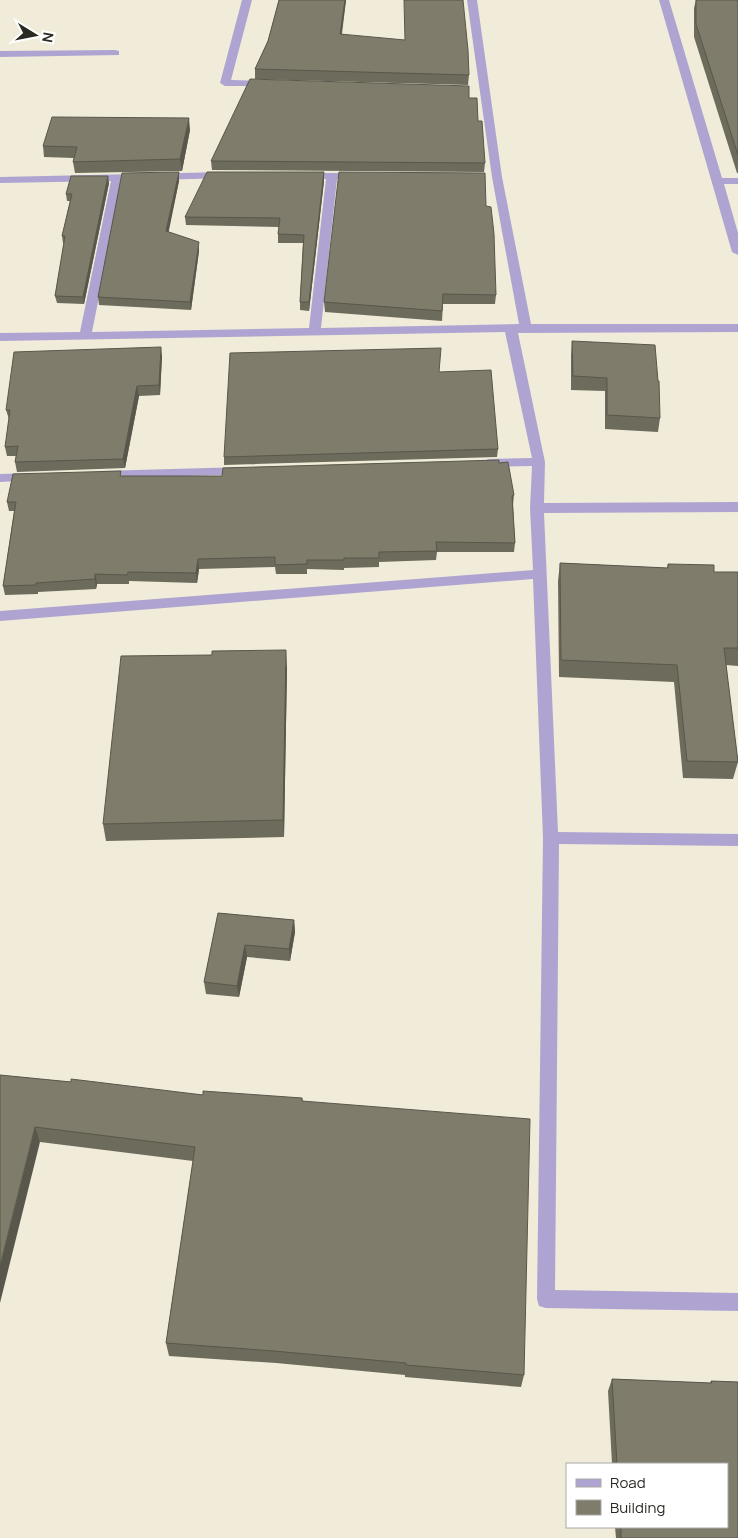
<svg xmlns="http://www.w3.org/2000/svg" width="738" height="1538" font-family="Manrope,sans-serif">
<rect width="100%" height="100%" fill="#f0ecd9"/>
<g fill="none" stroke-linecap="round" stroke-linejoin="round">
<path fill="#afa4d1" fill-rule="evenodd" d="M242 0H252L231 80 268 81 273 84 272 86H225L220 83Z
M467 0H477L502 177 531 324H738V332L518 333 545 462 544 503 738 502V512L544 513 558 832 738 834V846L559 844 555 1290 738 1293V1311L546 1308 539 1306 537 1299 543 838 533 579 0 621V611L533 570 530 508 532 466 488 467 482 463 488 459 532 458 505 332 0 341V333L80 332 111 181 0 183V177L226 172 231 175 226 178 122 181 92 332 309 328 326 179 300 178 299 176 304 173H358L363 176 358 179H337L321 328 519 324 492 177Z
M659 0H669L722 178H738V184H724L738 233V255L732 252Z
M115 50 119 51V55L0 57V51Z
M243 467 248 468 249 471 248 474 101 479 96 478 95 475 96 472 101 471Z
M31 473 36 474 37 477 36 480 0 482V474Z"/>
</g>
<path fill="#6d6b5c" d="M279 0H346L342 34 469 75 468 85 255 79V69L268 41Z
M696 0H738V173H737L694 37V8Z
M469 98 478 121 485 163 484 172 212 170 211 161Z
M190 130 182 171 75 173 73 162 74 158 44 157 43 146Z
M179 172V181L168 232 199 251 191 310 99 305 98 297Z
M324 172V181L309 311 300 310V302L303 243H278V234L279 227 186 225 185 217Z
M109 183 84 304 57 303 55 296 64 243H63L62 236 70 201H67L66 194Z
M486 206 496 295 495 304H443L442 321 325 312 324 302Z
M572 341 660 418 658 432 605 429V391L571 390V355Z
M162 356 160 395 139 396 125 468 17 472 15 462 16 456H7L5 447 9 419 6 410Z
M439 372 498 449 497 457 224 465V457Z
M499 463 514 495 513 505 515 543 514 552H437L436 560 379 562V567L344 568V570L307 569V574H276L275 567 199 569 197 583 129 581V584H97L96 589 38 592V594L5 595 3 586 14 511H9L7 502 122 476H222Z
M560 563 667 568 668 564 714 572H738V666L726 665 738 762 733 779 683 778 674 682 559 677 558 581Z
M212 655 287 668 284 837 106 841 103 824Z
M218 913 294 920 295 932 290 961 247 957 239 997 206 994 204 982Z
M0 1075 203 1095 302 1098 303 1101 524 1375 521 1387 405 1377V1375L276 1363 169 1356 166 1343 193 1161 40 1142Z
M612 1379 710 1383 711 1381 738 1382V1538H616L615 1527H727V1464H612L608 1391Z"/>
<path fill="#59574b" d="M345 0H346L340 44V34Z
M189 118 190 130 182 171 180 159Z
M179 172V181L167 240 166 231Z
M324 172V181L309 311V302Z
M108 176 109 183 84 304 83 297Z
M199 242V251L191 310 190 302Z
M161 347 162 356 160 395 159 385Z
M137 386 139 396 125 468 123 459Z
M198 559 199 569 197 583 196 573Z
M95 574 97 584 96 589 95 579Z
M286 650 287 668 284 837 283 820Z
M294 920 295 932 290 961 289 949Z
M245 945 247 957 239 997 237 986Z
M35 1127 40 1142 0 1303V1266Z"/>
<path fill="#7f7c6b" stroke="#59574b" d="M279 0H345L340 34 405 40 404 0H463L468 50 469 75 255 69 268 41Z
M696 0H738V155L696 24Z
M250 79 469 86V98H477L478 121H482L485 163 211 161Z
M52 117 189 118 180 159 73 162 77 147 43 146Z
M179 172 166 231 199 242 190 302 98 297 122 173Z
M207 172H324L309 302H300L304 235 278 234 280 218 185 217Z
M339 172 485 173 486 206 491 207 494 234 496 295 443 294 442 311 324 302Z
M71 176H108L83 297 55 296 65 236H62L72 194H66Z
M572 341 655 345 658 381H659L660 418 607 415V378L573 376Z
M161 347 159 385 137 386 123 459 15 462 18 446 5 447 10 410H6L14 352Z
M441 348 439 372 491 370 498 449 224 457 230 353Z
M499 460V463L508 462 514 495 512 496 515 543 436 542 437 551 379 552V558H344V560H307V564L275 565V557L198 559 196 573 128 572 127 575 95 574V579L36 583V585L3 586 16 502H7L13 474 121 471 120 476H222L223 468Z
M560 563 668 568V564L714 565V572H738V648H724L738 762 687 761 677 665 561 660Z
M286 650 283 820 103 824 121 656 212 655V651Z
M218 913 294 920 289 949 245 945 237 986 204 982Z
M0 1075 71 1082V1079L203 1095V1091L302 1098V1101L530 1119 524 1375 406 1365V1363L274 1351 166 1343 195 1147 35 1127 0 1266Z
M612 1379 712 1383 711 1381 738 1382V1538H621V1527H727V1464H617Z"/>
<rect x="566" y="1463" width="162" height="65" fill="#ffffff" stroke="#aaa9a7"/>
<rect x="576" y="1479" width="25" height="8" fill="#afa4d1" stroke="#aaa9a7"/>
<text x="610" y="1488" font-size="15" fill="#2a2922">Road</text>
<rect x="576" y="1500" width="25" height="15" fill="#7f7c6b" stroke="#aaa9a7"/>
<text x="610" y="1513" font-size="15" fill="#2a2922">Building</text>
<g transform="translate(35 35) rotate(100)" stroke="#ffffff" stroke-width="4" paint-order="stroke">
<path d="M0-4L9 19L0 12L-9 19Z" fill="#2a2922"/>
<text y="-8" font-size="14" font-weight="bold" text-anchor="middle" fill="#2a2922">N</text>
</g>
</svg>
